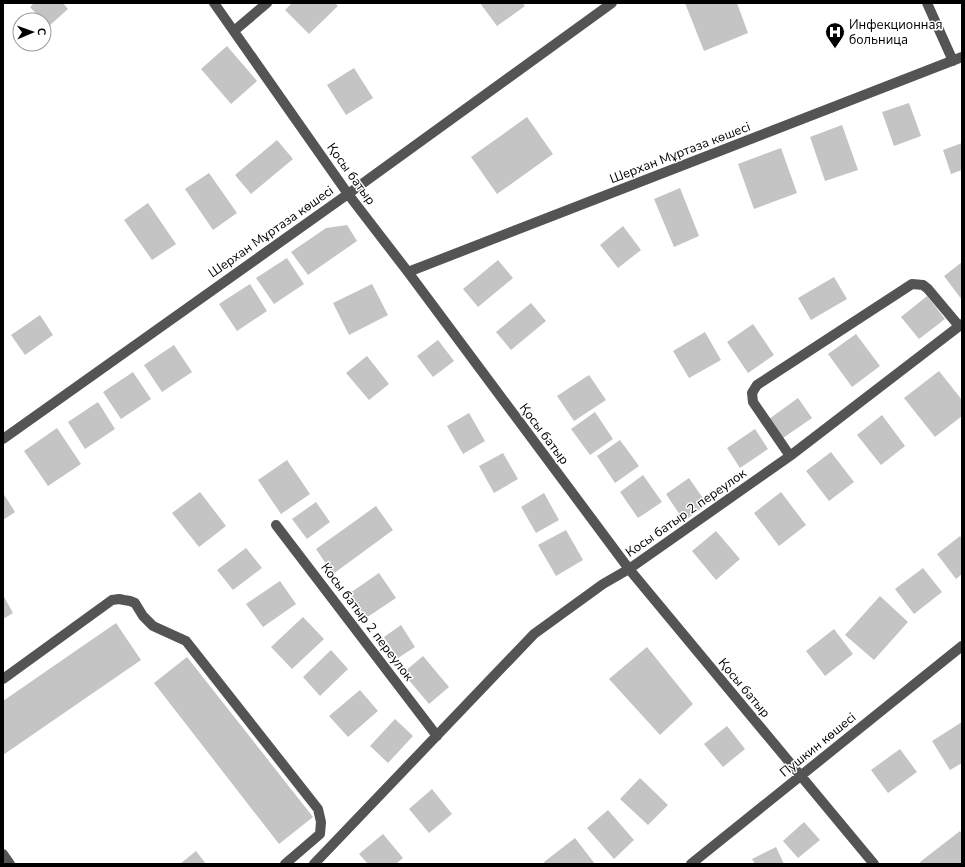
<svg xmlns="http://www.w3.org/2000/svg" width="965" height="867" font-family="'Nunito Sans',sans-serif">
<rect width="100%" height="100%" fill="#fff"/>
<path fill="#c4c4c4" d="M34 3H63L68 9 48 27 44 23V20H42L30 7Z
M292 3H335L338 6 309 34 285 10Z
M480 3H522L525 6 497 26Z
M685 3H737L748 33 704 51Z
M227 46 257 81 231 104 201 69Z
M354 68 373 98 346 115 327 85Z
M909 103 921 136 894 146 882 112Z
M527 117 553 154 497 194 471 157Z
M842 125 858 170 825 181 810 137Z
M277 140 293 159 251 194 235 175Z
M962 143V170L951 174 943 150Z
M781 148 797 193 754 209 738 164Z
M209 173 237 213 213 230 185 189Z
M680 188 699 236 674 247 654 199Z
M148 203 176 244 152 260 124 220Z
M347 225 357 241 308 275 291 252 326 228Z
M623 226 641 250 618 268 600 245Z
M287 258 304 284 274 304 256 278Z
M498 260 513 278 478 307 463 289Z
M962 262V300L944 276Z
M834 277 847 299 811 320 798 298Z
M250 284 267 311 237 331 219 304Z
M372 284 388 315 349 335 333 303Z
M927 296 945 319 919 339 901 317Z
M531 303 546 321 511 350 496 332Z
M40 315 53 335 25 355 11 335Z
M753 324 774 355 748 373 727 342Z
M705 332 721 360 689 378 673 351Z
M856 334 880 366 852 387 828 354Z
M438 340 454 361 433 377 417 356Z
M174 345 192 372 162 392 144 365Z
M367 356 389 384 369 400 346 373Z
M939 371 962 400V416L935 437 904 398Z
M133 372 151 399 121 419 103 392Z
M589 375 606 400 574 421 557 396Z
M798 398 812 418 783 438 769 419Z
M98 402 115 429 85 449 68 422Z
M595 412 613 439 590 455 571 429Z
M469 413 485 441 463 454 447 426Z
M882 415 905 446 881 465 857 435Z
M57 428 81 464 48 486 24 451Z
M755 429 768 449 740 468 727 448Z
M620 440 639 466 615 483 597 456Z
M831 452 854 482 829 501 806 471Z
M503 453 518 479 494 493 479 466Z
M287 460 310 494 281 514 258 480Z
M643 475 662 502 638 518 620 492Z
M689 478 707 504 684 521 666 494Z
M200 492 226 526 199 547 172 513Z
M781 492 806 525 779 546 754 513Z
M3 493 15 512 3 520Z
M544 493 559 520 536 533 521 507Z
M316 502 330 522 307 539 292 519Z
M376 506 393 530 333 574 316 549Z
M566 530 583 560 556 576 538 545Z
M716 531 740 559 716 580 692 551Z
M960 536 962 539V574L956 579 937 554Z
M246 548 262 568 233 590 217 570Z
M923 568 942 592 914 614 895 589Z
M379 573 396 598 366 618 350 593Z
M280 581 296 604 263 627 246 604Z
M3 595 13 613 3 619Z
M880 596 908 622 874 660 845 635Z
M303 617 324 639 292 669 271 647Z
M116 623 141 660 3 755V701Z
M401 625 415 647 398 658 384 637Z
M834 629 853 654 825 676 806 651Z
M647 647 693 704 660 735 609 679Z
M331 650 348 669 320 696 303 677Z
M423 656 449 687 429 704 403 673Z
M187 657 313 817 279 844 154 683Z
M360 690 378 711 348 737 329 716Z
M395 719 413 736 388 763 370 746Z
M962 722V763L950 770 932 741Z
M727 726 745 749 723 767 704 744Z
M900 749 917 772 888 793 871 770Z
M640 778 668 805 648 825 620 799Z
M432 789 452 814 429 833 409 809Z
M608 810 634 840 614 859 587 828Z
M804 822 820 840 798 858 783 841Z
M960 831 962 834V864H921L920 862Z
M383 834 403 858 396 864H368L359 854Z
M575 838 595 864H545L544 862Z
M776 847 784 864H755L752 859Z
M196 851 206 864H180Z"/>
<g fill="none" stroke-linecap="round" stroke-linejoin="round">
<path stroke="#545454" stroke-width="10" d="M214 3 348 194 408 272 629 569 874 864
M927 3 953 61
M234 31 267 3
M408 272 962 57
M3 439 348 194 612 3
M790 456 753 402 752 393 757 385 912 284 923 285 928 289 959 326
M276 525 437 736
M3 679 112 600 119 599 124 600 130 601 135 603 143 616 153 626 186 641 318 809 321 822 320 834 285 864
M3 854 10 864
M314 864 534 634 603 584 629 569 790 456 962 324
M691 864 962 646"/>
</g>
<defs>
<g id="hospital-pin" transform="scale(1)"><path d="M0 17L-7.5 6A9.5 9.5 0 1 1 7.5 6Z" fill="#000" stroke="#fff"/><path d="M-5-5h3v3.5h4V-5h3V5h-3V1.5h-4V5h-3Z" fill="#fff"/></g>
</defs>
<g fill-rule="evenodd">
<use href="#hospital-pin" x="835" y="32"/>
</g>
<g text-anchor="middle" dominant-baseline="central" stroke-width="3" stroke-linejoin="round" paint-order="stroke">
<g font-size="13" fill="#000" stroke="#fff" text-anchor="start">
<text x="849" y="25">Инфекционная<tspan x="849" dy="15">больница</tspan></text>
</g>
<g font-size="13" fill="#000" stroke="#fff">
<text transform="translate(680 153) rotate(-21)">Шерхан Мұртаза көшесі</text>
<text transform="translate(351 174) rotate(54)">Қосы батыр</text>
<text transform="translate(271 232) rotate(-35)">Шерхан Мұртаза көшесі</text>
<text transform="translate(544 434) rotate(53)">Қосы батыр</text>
<text transform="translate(686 513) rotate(-35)">Косы батыр 2 переулок</text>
<text transform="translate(367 622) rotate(53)">Косы батыр 2 переулок</text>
<text transform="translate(744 688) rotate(50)">Қосы батыр</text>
<text transform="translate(818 745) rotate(-39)">Пушкин көшесі</text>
</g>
</g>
<rect width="965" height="867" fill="none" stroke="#000000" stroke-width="8"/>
<g transform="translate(32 32) rotate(88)"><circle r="19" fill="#ffffff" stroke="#999999"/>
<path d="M0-3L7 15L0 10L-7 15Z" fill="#000000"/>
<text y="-6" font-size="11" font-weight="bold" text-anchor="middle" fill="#000000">С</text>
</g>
</svg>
